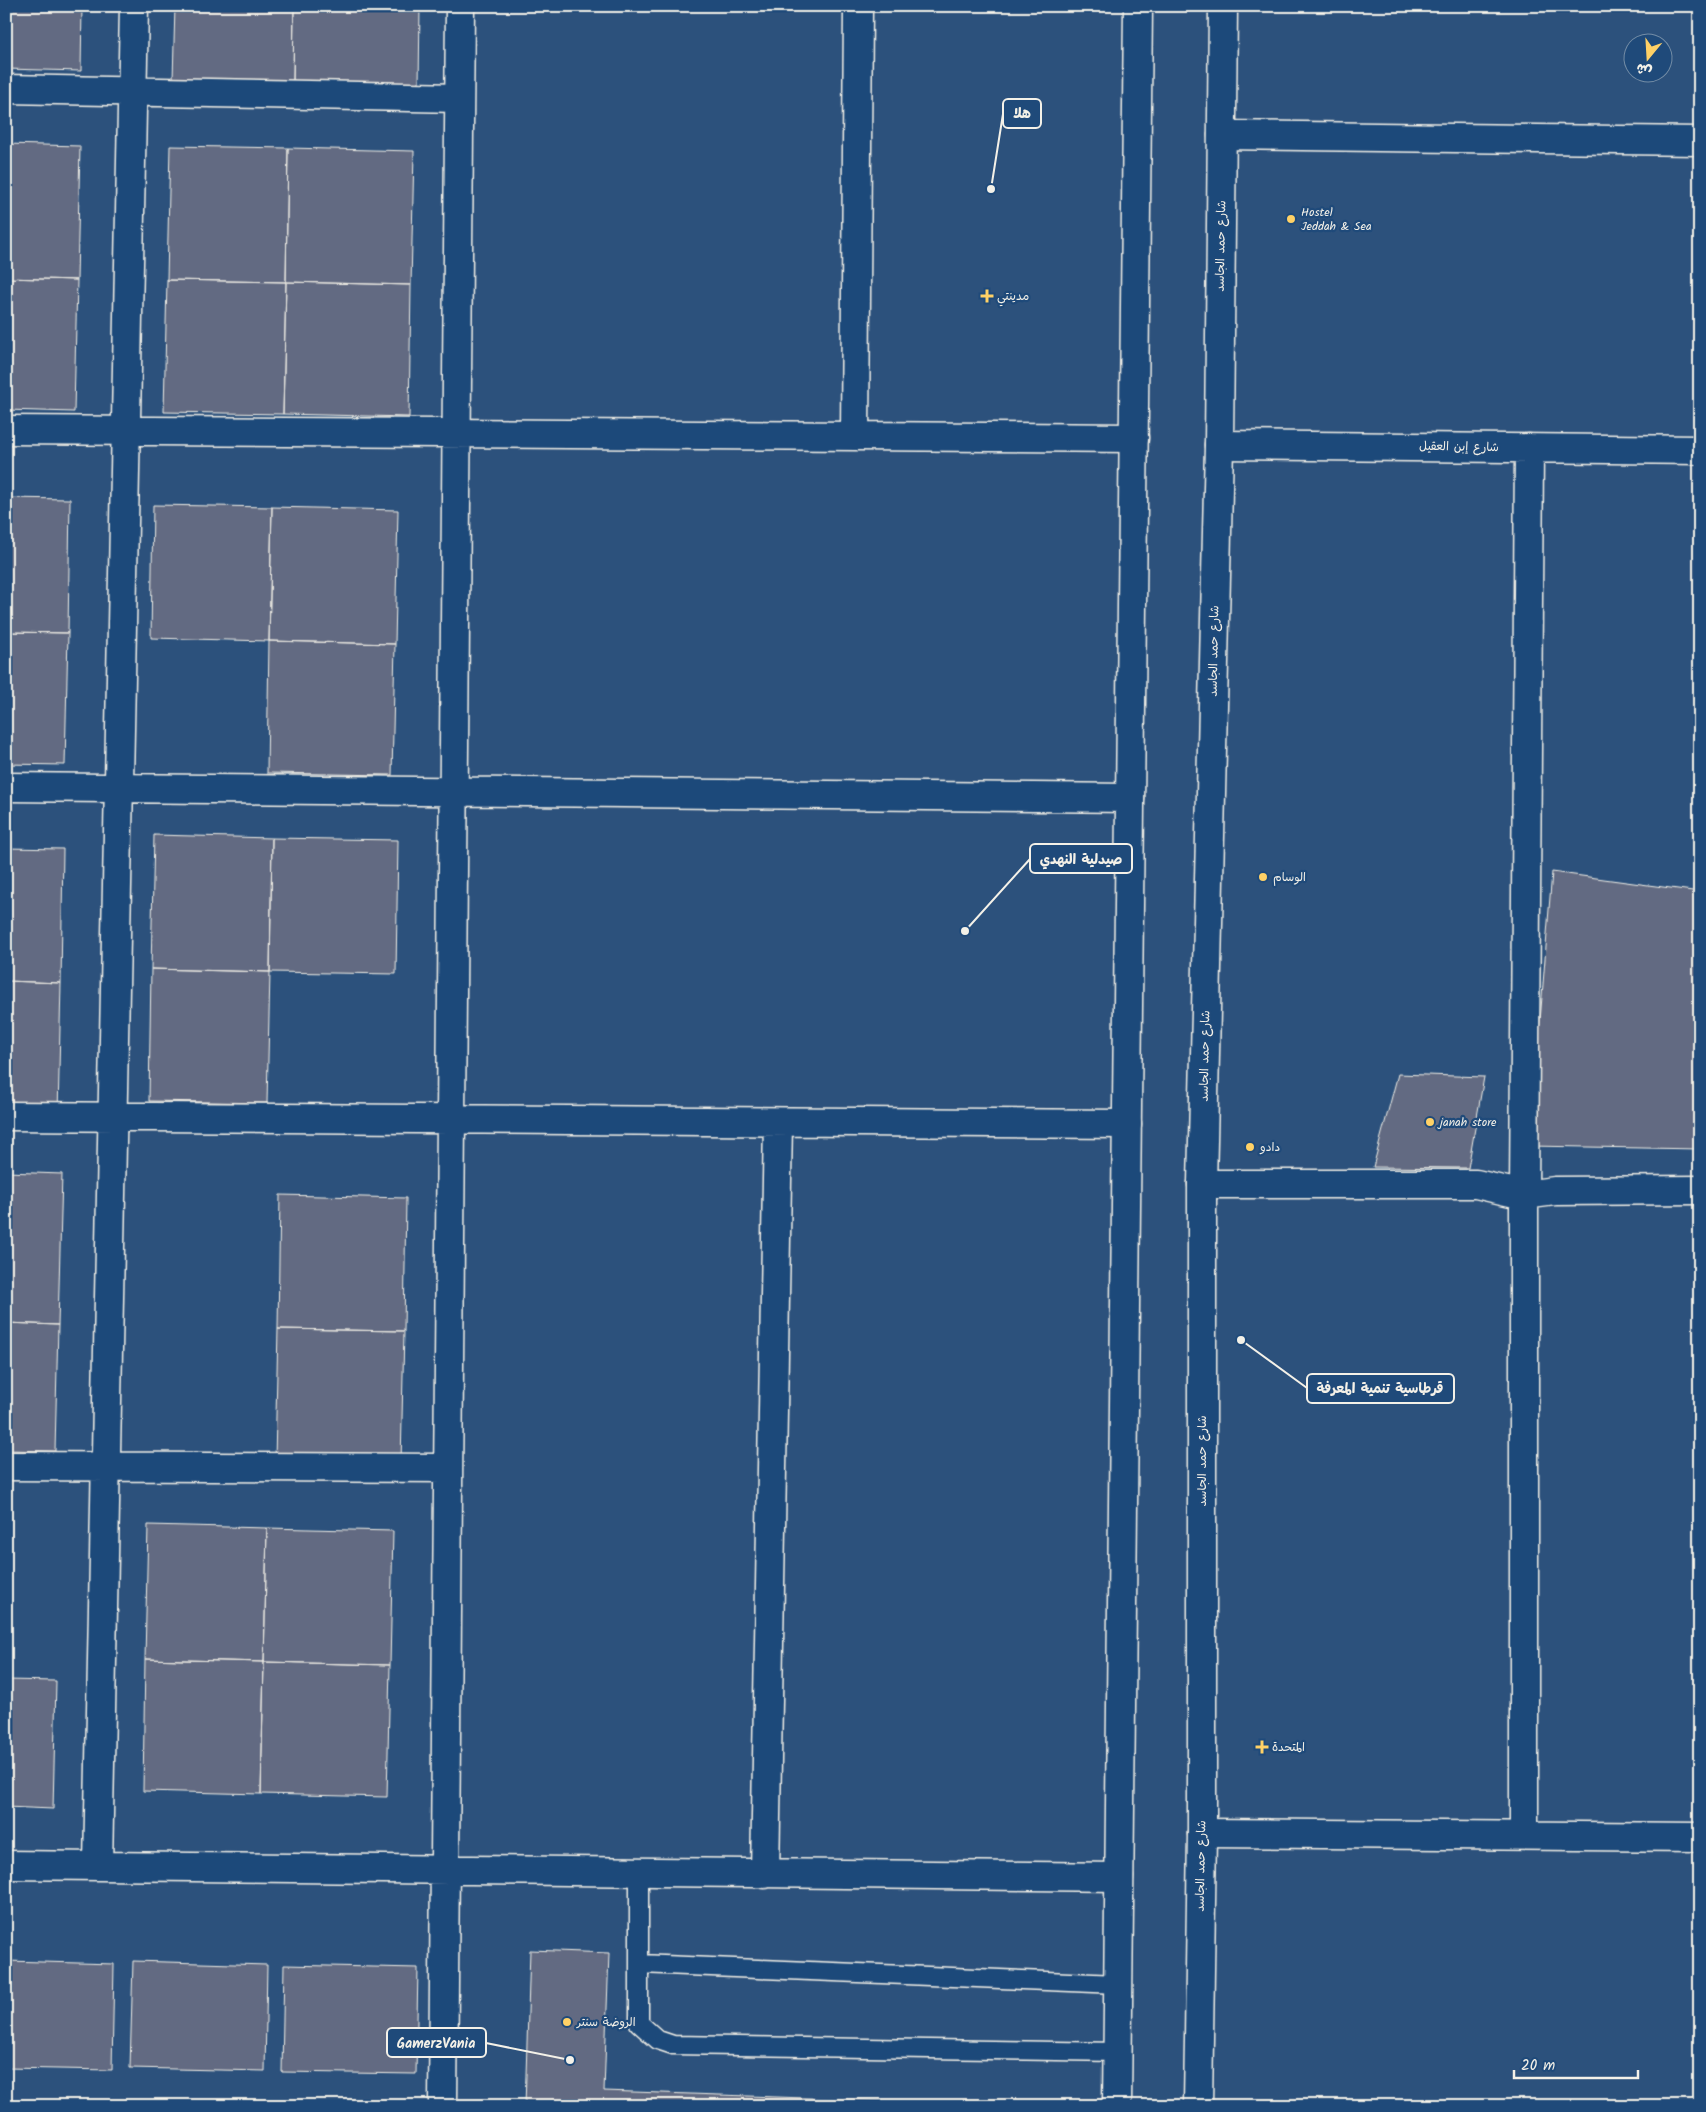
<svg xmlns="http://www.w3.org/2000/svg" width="1706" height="2112" font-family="Kalam,'Playpen Sans Arabic',sans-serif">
<rect width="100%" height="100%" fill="#2c517c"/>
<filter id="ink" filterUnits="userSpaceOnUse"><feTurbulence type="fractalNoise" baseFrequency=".02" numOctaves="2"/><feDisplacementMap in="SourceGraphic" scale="10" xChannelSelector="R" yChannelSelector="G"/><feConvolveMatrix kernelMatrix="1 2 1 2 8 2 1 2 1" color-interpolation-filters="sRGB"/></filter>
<g filter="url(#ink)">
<path fill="#626b82" stroke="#f4f1e8" d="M6 6H82L81 71 6 69Z
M175 6H294L293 83 173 80Z
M294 6H420L419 86 293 83Z
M6 144 80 146 77 280 6 278Z
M170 146 288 148 286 282 167 280Z
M288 148 414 151 411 285 286 282Z
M6 278 77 280 74 412 6 410Z
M167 280 286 282 283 414 164 412Z
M286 282 411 285 409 417 283 414Z
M6 498 70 499 68 633 6 632Z
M153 505 272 507 269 641 151 638Z
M272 507 398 510 395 644 269 641Z
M6 632 68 633 65 765 6 764Z
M269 641 395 644 392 775 267 773Z
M154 835 272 838 270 972 151 969Z
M272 838 398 840 396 974 270 972Z
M6 848 63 849 61 983 6 981Z
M1552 872 1700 892V1149L1530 1146Z
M151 969 270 972 267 1103 149 1101Z
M6 981 61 983 58 1114 6 1113Z
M1398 1074 1484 1077 1468 1168 1373 1167Z
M6 1172 62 1174 58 1325 6 1323Z
M280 1195 406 1198 404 1331 278 1329Z
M6 1323 58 1325 55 1451 6 1450Z
M278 1329 404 1331 401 1463 275 1460Z
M148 1525 267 1528 264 1662 145 1659Z
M267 1528 393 1531 390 1665 264 1662Z
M145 1659 264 1662 261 1794 143 1791Z
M264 1662 390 1665 387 1797 261 1794Z
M6 1680 56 1681 53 1809 6 1807Z
M530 1950 609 1953 604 2091 1035 2106H525Z
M6 1961 114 1964 112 2070 6 2068Z
M133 1961 267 1965 265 2071 130 2068Z
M284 1965 418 1968 416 2074 282 2072Z"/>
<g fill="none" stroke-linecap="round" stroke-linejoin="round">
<g stroke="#f4f1e8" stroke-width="21">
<path id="service" d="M639 1872V2023L658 2040 673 2045 1118 2052
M640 1964 1118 1984"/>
</g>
<g stroke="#f4f1e8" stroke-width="31">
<path id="minor" d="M6 89 459 98
M1222 135 1700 141
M6 430 1134 438
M855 436 858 6
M1219 445 1700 450
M6 787 1130 798
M6 1116 1127 1124
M1202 1184H1476L1524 1195 1555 1191 1700 1190
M6 1466 448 1468
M1202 1833 1700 1837
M1524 1835V1195L1529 448
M6 1865 1119 1877
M98 1866 134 6
M765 1874 778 1122
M443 2106 460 6"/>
</g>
<g stroke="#f4f1e8" stroke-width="31">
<path id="tertiary" d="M1117 2106 1138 6
M1198 2106 1202 1833V1184L1219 445 1223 6"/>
</g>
<use href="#service" stroke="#1f4a7a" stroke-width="18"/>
<use href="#minor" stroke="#1f4a7a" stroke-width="28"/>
<use href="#tertiary" stroke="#1f4a7a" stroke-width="28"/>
</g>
</g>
<g fill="#ffd166" stroke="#1f4a7a" stroke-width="2">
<circle cx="1291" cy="219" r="5"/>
<path d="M984.5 288.5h5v5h5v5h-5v5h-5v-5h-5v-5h5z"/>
<circle cx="1263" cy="877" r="5"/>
<circle cx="1430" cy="1122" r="5"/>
<circle cx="1250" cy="1147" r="5"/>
<path d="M1259.5 1739.5h5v5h5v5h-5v5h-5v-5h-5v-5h5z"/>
<circle cx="567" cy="2022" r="5"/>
</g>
<g text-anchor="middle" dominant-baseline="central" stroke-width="4.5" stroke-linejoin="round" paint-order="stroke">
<g font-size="12" fill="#f4f1e8" stroke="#1f4a7a" text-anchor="start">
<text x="1301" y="212">Hostel<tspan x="1301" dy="14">Jeddah &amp; Sea</tspan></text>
<text x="997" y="296">مدينتي</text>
<text x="1273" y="877">الوسام</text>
<text x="1440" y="1122">janah store</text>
<text x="1260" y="1147">دادو</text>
<text x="1272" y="1747">المتحدة</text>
<text x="577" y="2022">الروضة سنتر</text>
</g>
<g font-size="12" fill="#f4f1e8" stroke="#1f4a7a">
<text transform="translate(1221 246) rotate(-89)">شارع حمد الجاسد</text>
<text transform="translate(1459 447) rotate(1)">شارع إبن العقيل</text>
<text transform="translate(1214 651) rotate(-89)">شارع حمد الجاسد</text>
<text transform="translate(1205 1056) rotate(-89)">شارع حمد الجاسد</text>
<text transform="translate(1202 1461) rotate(-90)">شارع حمد الجاسد</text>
<text transform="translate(1201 1866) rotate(-89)">شارع حمد الجاسد</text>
</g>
</g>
<path fill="none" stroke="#f4f1e8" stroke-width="2" d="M991 189L1003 114M965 931L1030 859M1241 1340L1307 1388M570 2060L486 2043"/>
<g fill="#f4f1e8" stroke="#1f4a7a" stroke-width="2">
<circle cx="991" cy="189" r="5"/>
<circle cx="965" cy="931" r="5"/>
<circle cx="1241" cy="1340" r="5"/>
<circle cx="570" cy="2060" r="5"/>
</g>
<g fill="#1f4a7a" stroke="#f4f1e8" stroke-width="2">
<rect x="1003" y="99" width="38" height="29" rx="5"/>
<rect x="1030" y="844" width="102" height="29" rx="5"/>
<rect x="1307" y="1374" width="147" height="29" rx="5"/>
<rect x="387" y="2028" width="99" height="29" rx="5"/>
</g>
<g font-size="14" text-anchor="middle" font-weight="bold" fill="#f4f1e8">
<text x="1022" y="118">هلا</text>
<text x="1081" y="864">صيدلية النهدي</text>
<text x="1380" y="1393">قرطاسية تنمية المعرفة</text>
<text x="436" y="2048">GamerzVania</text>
</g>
<rect width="1706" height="2112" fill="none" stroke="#1f4a7a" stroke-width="25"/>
<rect x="12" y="12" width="1681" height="2087" fill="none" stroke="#f4f1e8" stroke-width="2" filter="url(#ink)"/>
<g transform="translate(1648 58) rotate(198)"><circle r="24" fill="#1f4a7a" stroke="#748da6"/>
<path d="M0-4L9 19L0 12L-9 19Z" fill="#ffd166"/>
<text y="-8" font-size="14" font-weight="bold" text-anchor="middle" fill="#f4f1e8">ش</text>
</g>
<path d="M1514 2070v8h124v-8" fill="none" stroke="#f4f1e8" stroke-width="2.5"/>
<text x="1521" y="2070" font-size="15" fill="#f4f1e8" stroke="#1f4a7a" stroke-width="4" paint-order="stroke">20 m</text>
</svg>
